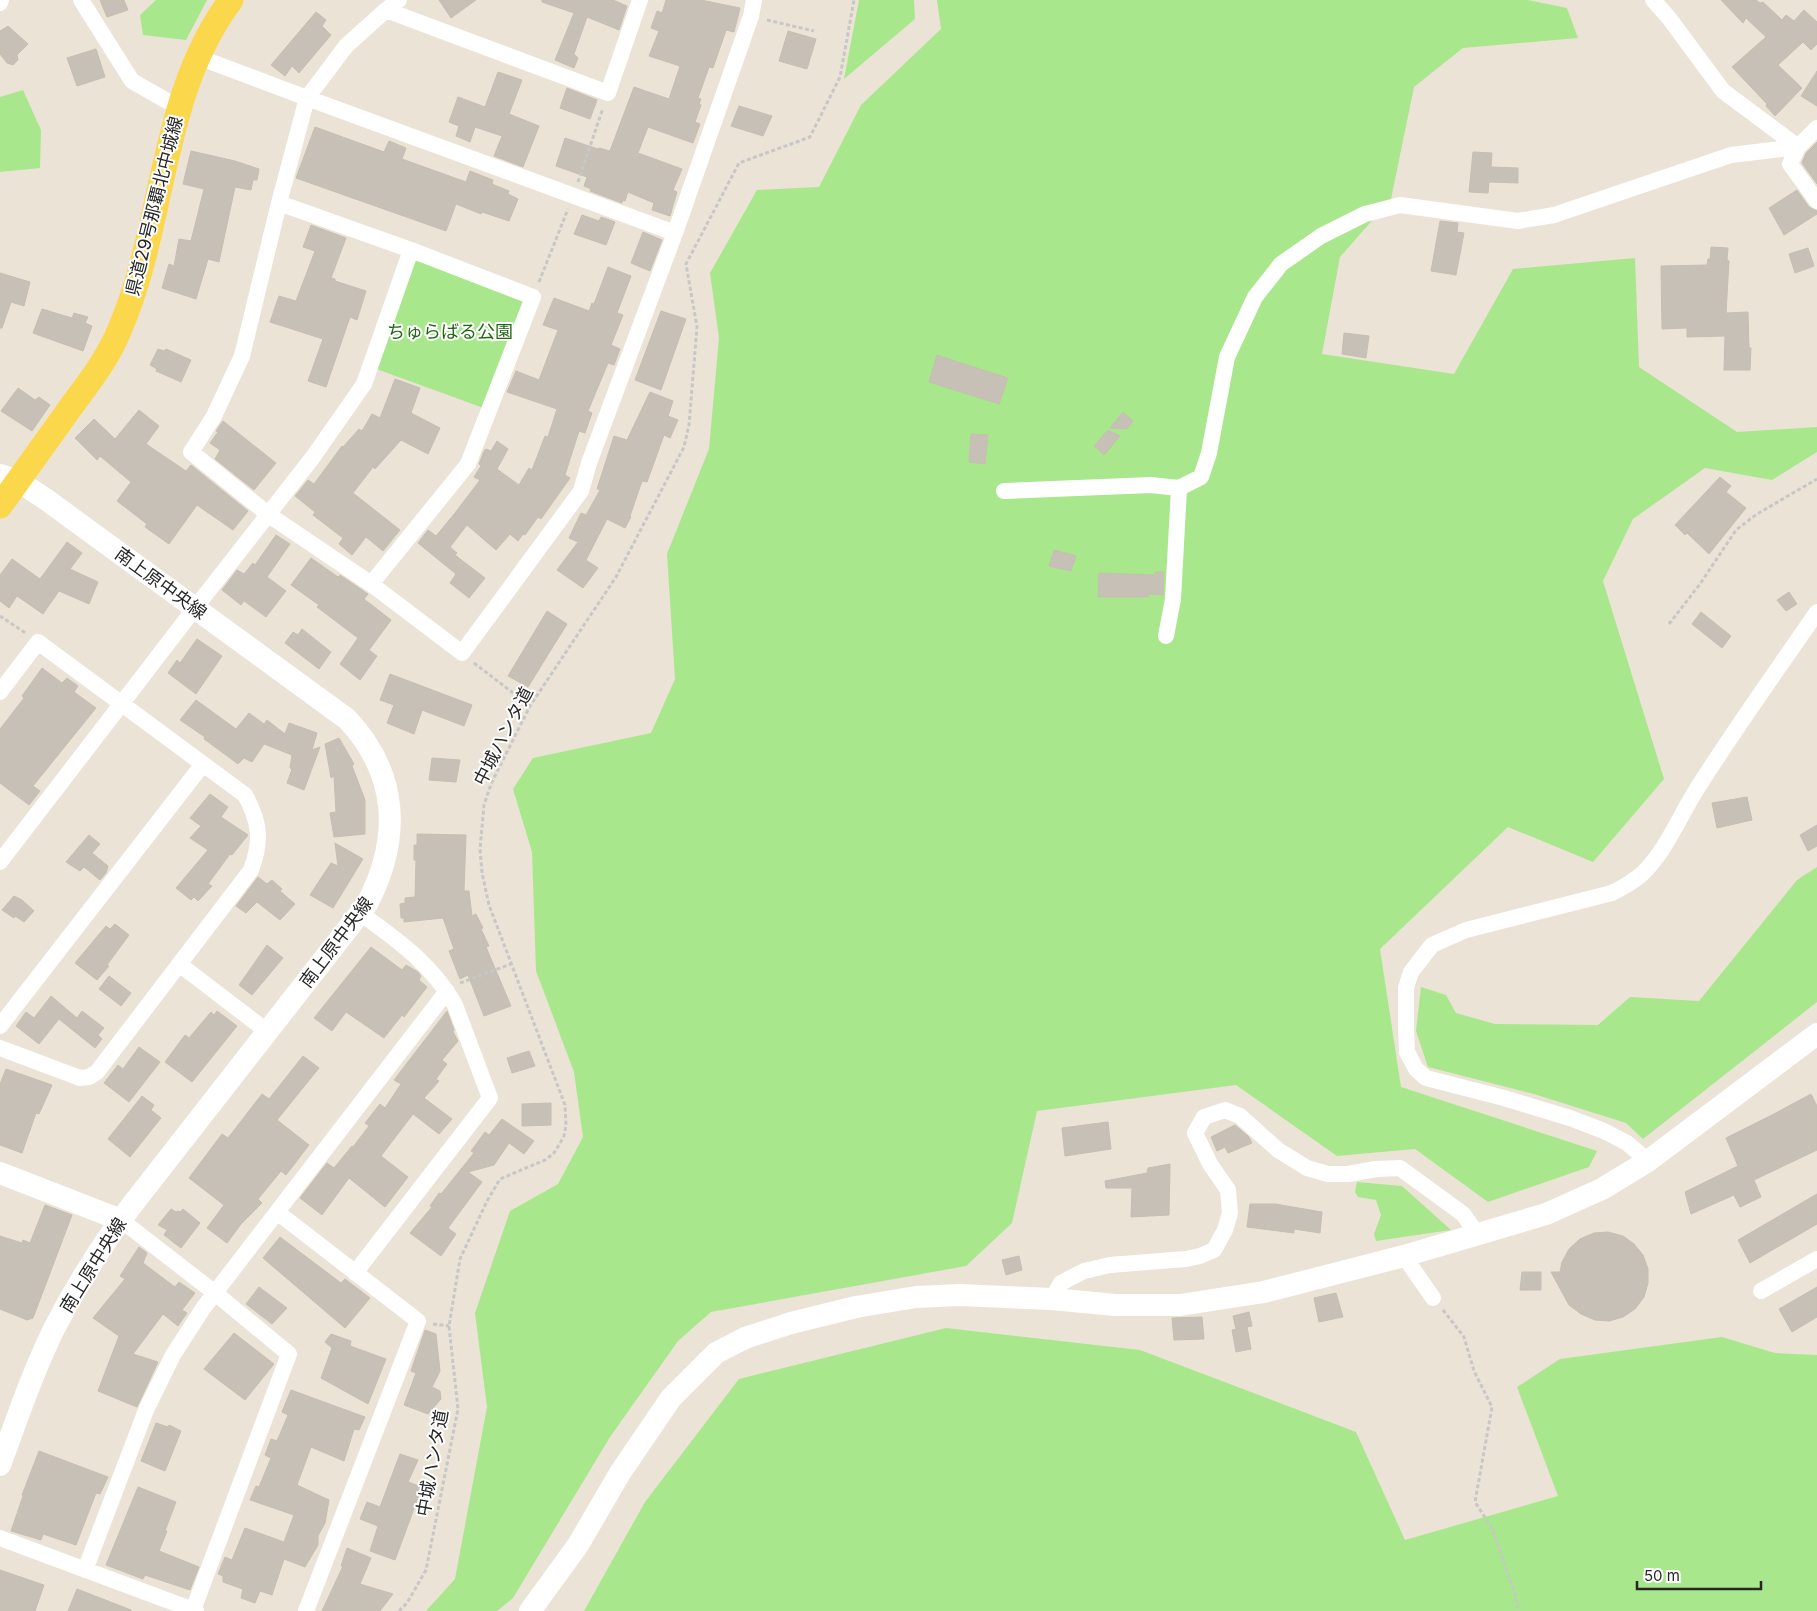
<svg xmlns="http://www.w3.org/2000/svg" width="1817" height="1611" font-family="Inter,'Noto Sans JP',sans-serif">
<rect width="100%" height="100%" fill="#ebe3d6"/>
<path fill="#a9e78d" d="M156 0H207L186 40 143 35 140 15Z
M859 0H914L915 19 844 79Z
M937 0H1528L1567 8 1578 38 1463 48 1414 87 1391 199 1340 257 1322 354 1454 374 1513 269 1635 258 1639 367 1737 432 1817 427V452L1772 480 1705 468 1633 519 1603 581 1664 779 1593 862 1508 827 1380 949 1401 1087 1597 1151 1589 1167 1488 1202 1415 1149 1337 1156 1236 1085 1037 1111 1012 1223 966 1266 711 1312 678 1341 610 1437 513 1598 497 1611H426L455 1579 487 1407 475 1313 510 1211 558 1184 583 1137 574 1072 536 971 532 852 513 789 533 758 651 733 675 679 667 554 709 449 719 338 710 273 757 190 819 187 861 105 941 29Z
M23 90 41 130 40 168 0 172V97Z
M411 250 533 297 489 410 371 367Z
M1817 867V1002L1643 1139 1626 1123 1534 1094 1428 1067 1416 1031 1421 987 1446 995 1456 1013 1495 1024 1598 1025 1630 997 1699 1001 1797 880Z
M1357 1182 1402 1186 1451 1230 1376 1241 1374 1234 1381 1215 1376 1200 1358 1197 1355 1192Z
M946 1328 1140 1350 1356 1432 1405 1540 1558 1496 1517 1387 1560 1359 1722 1337 1775 1353 1817 1355V1611H584L645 1502 739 1379Z"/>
<path fill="#c6c0b6" stroke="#c6bfb0" d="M100 0H124L128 10 107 17Z
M439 0H476L451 18Z
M542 0H613L627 6 619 30 587 17 574 54 578 58 574 68 555 60 574 13 542 2Z
M666 0H701L740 8 734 32 726 30 713 68 709 67 698 98 701 99 699 104 701 105 695 122 700 124 693 143 648 127 638 153 682 169 673 190 677 192 670 216 652 210 654 203 628 192 625 201 623 200 622 203 590 191 591 189 584 186 587 177 556 166 565 138 598 149 599 148 610 151 634 87 669 99 680 66 649 56 659 31 651 28 657 11 662 13Z
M1721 0H1756L1760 3 1763 2 1782 20 1786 15 1794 21 1804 10 1817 22V44L1811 50 1803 42 1778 65 1802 88 1775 116 1766 106 1767 104 1732 67 1766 37 1746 18 1743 23Z
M316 12 326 20 322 26 331 35 299 73 292 66 285 76 271 65Z
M8 26 28 44 17 55 18 60 13 65 7 63 0 54V31Z
M788 31 816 39 807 69 779 61Z
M96 49 105 77 77 86 67 58Z
M1817 71V106L1801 96Z
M498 72 522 80 509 114 539 126 523 167 494 156 502 136 475 127 470 142 456 136 459 126 449 122 458 97 485 107Z
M567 88 597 100 590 119 560 108Z
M739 106 772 116 763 136 731 126Z
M315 127 384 152 389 141 406 148 402 159 466 182 470 171 493 180 492 184 509 191 508 194 518 199 509 221 482 212 481 214 456 204 446 231 296 178Z
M1817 142V184L1802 163 1806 153Z
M191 151 235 161 259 169 257 180H253L251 190 235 187 219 262 208 259 196 299 162 288 169 264 174 266 179 239 191 241 204 189 183 184Z
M1473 152 1492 153 1491 167 1518 168V183L1489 182 1488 193 1469 192Z
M1797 190 1809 207 1817 211V214L1784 235 1769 208Z
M582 215 599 221 601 217 615 222 606 245 574 234Z
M1440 221 1458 223 1457 232 1464 233 1456 275 1431 271Z
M311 225 346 238 331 278 335 279V281L366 291 357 320 350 317 326 387 308 381 323 339 270 322 279 296 296 301 315 251 303 247Z
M643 232 662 240 650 271 631 263Z
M1711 247 1728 248 1727 260 1729 261 1726 313 1748 312 1749 348H1751L1750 370H1724L1725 336 1687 337V328L1662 329 1661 266 1707 265 1708 259H1710Z
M1808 248 1814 266 1795 273 1789 254Z
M608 267 631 276 617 313 623 315 611 345 620 349 614 365 608 363 588 411 592 413 585 433 579 431 565 475 570 478 541 519 538 517 525 535 523 534 518 541 510 534 496 550 467 525 450 547 457 553 455 555 485 578 469 598 450 583 456 574 418 543 428 530 436 536 455 513 480 480 474 477 481 466 479 464 484 451 486 449 491 451 497 441 508 449 497 469 519 485 529 468 532 470 545 436 548 437 557 409 507 392 516 371 539 380 558 330 543 325 554 298 589 311 592 303 594 304Z
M0 273 30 282 24 306 11 302 2 328H0Z
M42 309 72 318 74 313 88 317 85 323 92 326 83 351 33 333Z
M661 311 686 319 661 390 635 380Z
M1344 333 1369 336 1366 358 1342 354Z
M158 349 164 351 166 349 191 360 181 382 156 371 157 369 150 365Z
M937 355 1008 378 999 404 929 382Z
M395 379 420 388 411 413 440 428 428 454 401 440 375 469 373 467 353 493 400 530 383 551 366 537 352 555 339 544 343 538 313 515 315 512 295 496 308 480 314 484 342 446 343 447 359 429 362 431 372 414 380 418Z
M18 388 35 400 39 397 50 405 32 431 1 411Z
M650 392 673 401 668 416 678 420 670 438 664 435 647 482 642 481 630 516 631 517 625 528 607 519 586 560 598 568 583 588 557 570 578 542 569 538 581 513 586 515 600 490 597 489 614 436 627 440Z
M139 410 159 426 146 444 186 471 191 465 248 511 233 530 197 505 169 544 145 527 147 524 117 501 131 482 100 456 97 460 75 438 94 419 115 439Z
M1123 412 1133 421 1127 429 1110 428Z
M223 421 276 463 254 490 215 459 220 450 210 443 218 432 216 431Z
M1108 430 1120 436 1104 455 1094 446Z
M971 434 988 435 985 464 969 462Z
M1720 477 1731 486 1726 492 1746 508 1709 554 1687 533 1685 535 1675 525Z
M276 535 290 544 267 577 286 591 266 617 244 601 241 605 222 590 237 570 244 574 253 563 255 565Z
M67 542 82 553 70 569 98 582 89 604 59 591 43 614 17 596 9 608 0 601V575L12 559 40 579Z
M1054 550 1076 556 1071 571 1049 566Z
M311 558 338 577 340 575 368 594 364 599 391 620 369 650 377 656 360 680 340 664 358 638 317 607 319 605 291 585Z
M1155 572H1164L1163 595 1149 594V597H1098L1099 573 1155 575Z
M1789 592 1797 604 1786 611 1777 600Z
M547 611 567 624 528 687 508 676Z
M1701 612 1731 636 1722 648 1692 624Z
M302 629 331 652 319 669 285 643 293 632 298 635Z
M197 639 222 656 196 694 168 673 177 660 180 663Z
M42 668 62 683 67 678 78 686 74 692 96 708 33 786 40 791 29 805 0 783V729L24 698 22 696Z
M390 674 472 705 464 726 422 710 414 734 387 723 394 705 380 700Z
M196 700 236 729 249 713 264 724 267 720 285 734 289 723 317 733 312 750 320 747 304 790 287 783 292 769 290 768 292 755 264 744 252 762 244 758 238 764 204 739 205 737 180 720Z
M339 738 354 764 352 766 365 800V834L334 837 330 813 336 812 334 776 331 778 325 744Z
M432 758 460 760 456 782 429 780Z
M210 794 228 807 221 817 248 835 232 855 230 854 208 884 212 886 198 901 194 897 191 900 176 888 208 850 190 838 201 826 190 818Z
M1747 797 1752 820 1717 828 1712 803Z
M1817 825V846L1808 851 1800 835Z
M417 834 466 835 464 891H469L472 916 476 914 483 928 481 929 489 946 486 947 511 1006 484 1016 468 975 460 979 449 951 454 949 443 918 404 922V918H401L400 904 405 903V898L415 897 416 860H414V845H417Z
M89 835 100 844 92 853 108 866 106 873 100 880 84 867 80 871 66 862Z
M335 843 363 859 333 908 310 895 331 863 338 866Z
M258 877 267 884 272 880 282 889 280 891 295 904 280 920 257 902 246 913 236 906Z
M14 896 22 900 34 911 24 922 15 916 14 918 2 910Z
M115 924 129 935 107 965 109 966 97 980 75 963 106 926 110 929Z
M267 945 283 958 252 995 239 985Z
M371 947 402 970 406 965 418 972 421 976 419 980 427 987 404 1017 402 1015 384 1038 346 1012 332 1031 314 1018Z
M109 976 131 993 121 1006 99 989Z
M51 996 77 1018 82 1011 104 1028 98 1035 102 1039 95 1048 59 1019 39 1044 16 1026 26 1012 34 1018Z
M217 1011 237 1026 192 1082 165 1062 185 1035 189 1038 211 1012 214 1015Z
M447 1011 454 1030 453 1032 458 1041 442 1060 447 1064 436 1079 439 1081 424 1098 452 1119 439 1134 413 1114 381 1156 408 1177 385 1207 349 1178 322 1215 300 1198 327 1163 334 1168 352 1146 353 1147 369 1126 365 1123 380 1104 385 1108 401 1084 394 1080Z
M139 1047 160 1062 129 1102 104 1083 118 1065 123 1069Z
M529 1051 535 1066 512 1073 507 1058Z
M303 1056 319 1068 277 1120 309 1145 286 1175 281 1171 258 1199 262 1203 241 1224 227 1243 207 1228 224 1205 189 1178 222 1134 228 1138 262 1094 269 1099Z
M6 1069 52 1085 39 1114 36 1113 22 1153 0 1145V1084Z
M1811 1094 1817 1106V1150L1754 1180 1761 1197 1740 1207 1734 1195 1691 1214 1685 1192 1738 1166 1726 1138 1772 1115Z
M142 1096 154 1105 151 1110 161 1118 130 1157 108 1139Z
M551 1103V1125L522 1126V1104Z
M502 1119 534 1141 524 1154 509 1143 494 1165 468 1172 482 1182 448 1228 456 1234 441 1256 410 1233 432 1207 430 1206 439 1193 441 1194 474 1153 471 1151 485 1132 489 1135Z
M1108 1122 1111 1149 1065 1156 1062 1128Z
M1235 1125 1249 1137 1252 1143 1228 1153 1225 1147 1217 1151 1211 1137Z
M1170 1164 1169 1215 1131 1217 1132 1188H1106L1105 1181 1147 1173 1148 1168Z
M1817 1194V1224L1750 1263 1738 1240Z
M1250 1204H1275L1322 1212 1320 1233 1294 1229V1233L1247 1227Z
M45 1205 72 1215 33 1318 27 1320 0 1309V1236L22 1243 23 1240 30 1243Z
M171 1209 176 1212 178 1211 180 1212 183 1209 200 1223 181 1248 164 1235 167 1230 158 1225Z
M1608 1232 1623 1236 1634 1244 1643 1255 1648 1269V1283L1644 1297 1635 1309 1623 1317 1609 1321 1595 1320 1581 1314 1569 1305 1551 1272H1560L1562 1262 1569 1249 1580 1239 1594 1233Z
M280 1237 341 1283 345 1279 370 1298 345 1328 263 1258Z
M139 1247 147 1253 143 1263 175 1287 179 1282 195 1293 182 1310 187 1313 178 1326 163 1314 133 1354 158 1362 137 1407 98 1391 119 1336 93 1318 125 1279 120 1276Z
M1019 1256 1022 1270 1006 1275 1002 1260Z
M1522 1272H1541V1290H1520Z
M259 1287 287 1308 272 1324 246 1304Z
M1817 1287V1317L1792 1332 1779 1309Z
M1336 1293 1343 1317 1319 1322 1314 1298Z
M1249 1312 1252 1326 1236 1329 1233 1316Z
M1202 1317 1204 1339 1174 1340 1172 1318Z
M1247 1327 1251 1349 1236 1352 1232 1330Z
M425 1330 436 1334 440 1371 432 1387 440 1391 441 1399 428 1414 404 1405 416 1373 411 1371Z
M234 1333 274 1364 245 1400 204 1369Z
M331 1334 351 1341 350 1346 386 1359 368 1404 321 1378 332 1348 325 1342Z
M291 1390 365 1417 359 1430 354 1429 344 1461 311 1447 297 1485 329 1500 325 1523 318 1536V1545L305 1567 284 1559 272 1595 260 1591 255 1603 241 1598 243 1589 223 1582V1576L218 1574 225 1557 232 1560 245 1528 284 1542 294 1515 250 1500 256 1486 259 1487 271 1458 265 1455 271 1439 277 1441 288 1415 282 1412Z
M156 1423 168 1427 169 1425 181 1431 165 1471 141 1461Z
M39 1451 108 1477 100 1494 96 1493 76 1545 43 1534 41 1540 11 1531 23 1496 22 1495Z
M400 1454 418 1460 408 1482 422 1487 395 1560 370 1551 378 1526 360 1519 367 1502 380 1507Z
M138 1487 176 1502 165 1531H167L159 1551 199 1567 190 1590 145 1575 143 1579 106 1565Z
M347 1548 371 1558 360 1584 393 1594 380 1611H322L343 1566H341Z
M0 1570 44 1585 35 1611H0Z
M77 1589 131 1610V1611H68Z"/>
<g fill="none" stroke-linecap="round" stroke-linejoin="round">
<path stroke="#c7c7c7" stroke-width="3" stroke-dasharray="4 2.5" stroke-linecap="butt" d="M767 20 814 31
M578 182 603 108
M539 282 568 209
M0 616 27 634
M1669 624 1700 584 1736 530 1757 514 1817 479
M474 663 530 706
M460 983 511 964
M1443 1310 1464 1337 1474 1371 1492 1407 1475 1502 1492 1528 1515 1594 1518 1611
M433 1324 449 1326
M399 1611 407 1603 426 1570 458 1409 449 1326 460 1259 487 1201 500 1179 545 1160 554 1153 559 1145 564 1136 566 1125 565 1105 489 905 482 873 480 849 484 805 491 784 530 706 616 577 684 447 689 425 697 327 686 264 739 163 810 137 840 77 854 0"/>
<path stroke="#fff" stroke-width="16" d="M81 0 132 81 167 101 181 104
M399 0 386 10 608 93 640 0
M1653 0 1669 18 1723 91 1798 147
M0 3 1 0
M198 57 307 98 346 46 386 10
M1817 128 1798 147 1790 164 1817 201
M279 203 242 356 214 416 191 452 269 515 371 584 462 653 581 491 589 463 675 233
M1004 491 1151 485 1179 488 1201 477 1209 453 1227 357 1255 297 1281 264 1321 236 1365 214 1400 205 1518 221 1554 215 1731 155 1798 147
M371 584 468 464 533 297 411 250 279 203 307 98 675 233 751 16 754 0
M1166 636 1173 599 1179 488
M0 692 38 642 245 795C260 822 262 841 251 870L97 1072 89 1077 80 1078 0 1048
M0 862 195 608 313 457 364 384 411 250
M179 964 268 1032
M0 1026 203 764
M1648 1161 1627 1143 1604 1131 1570 1118 1504 1098 1426 1078 1416 1069 1407 1052 1406 1028V988L1411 972 1432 945 1466 930 1612 893C1624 887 1635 881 1644 872 1666 850 1679 818 1695 792 1733 731 1776 672 1817 612
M277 1212 418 1321 306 1611
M121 1220 215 1293 289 1354 193 1610
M1404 1256 1433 1298
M355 1273 490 1098 455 1005C432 964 397 940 360 913
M1761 1291 1817 1259
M1052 1299 1061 1283 1084 1271 1110 1265 1186 1259 1200 1256 1214 1250 1225 1230 1230 1213 1228 1190 1210 1164 1195 1133 1204 1117 1225 1110 1240 1116 1278 1150 1307 1168 1328 1174H1348L1376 1169 1400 1168 1463 1214 1478 1235
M0 1538 196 1611
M85 1570 146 1410 173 1355 204 1307 447 991"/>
<path stroke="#fff" stroke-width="22" d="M0 475 18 481 44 498 347 719C399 774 401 839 367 904L132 1205C103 1243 77 1284 55 1327 33 1371 17 1419 0 1465
M0 1173 121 1220
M530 1611 578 1545 620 1473 671 1398 716 1353 745 1338 791 1323 856 1307 916 1297 959 1295 1052 1299 1115 1305H1180L1264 1292 1404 1256 1546 1214 1602 1189 1648 1161 1817 1034"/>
<path stroke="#fbd74b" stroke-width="25" d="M0 506C24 472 49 438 73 404 90 381 108 358 119 331 166 224 159 96 231 0"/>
</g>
<g text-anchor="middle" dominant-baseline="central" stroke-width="4" stroke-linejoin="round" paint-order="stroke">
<g font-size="18" fill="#272727" stroke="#fff">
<text transform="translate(154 206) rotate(-76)">県道29号那覇北中城線</text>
<text transform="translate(161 583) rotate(36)">南上原中央線</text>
<text transform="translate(503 736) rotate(-63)">中城ハンタ道</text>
<text transform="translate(336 942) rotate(-53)">南上原中央線</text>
<text transform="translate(93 1265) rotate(-58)">南上原中央線</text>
<text transform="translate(432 1463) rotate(-80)">中城ハンタ道</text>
</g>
<g font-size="18" fill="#226713" stroke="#fff">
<text x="450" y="331">ちゅらばる公園</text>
</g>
</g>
<path d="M1637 1581v8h124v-8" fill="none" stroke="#272727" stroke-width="2.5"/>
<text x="1644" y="1581" font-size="15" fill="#272727" stroke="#ffffff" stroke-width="4" paint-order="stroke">50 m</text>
</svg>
